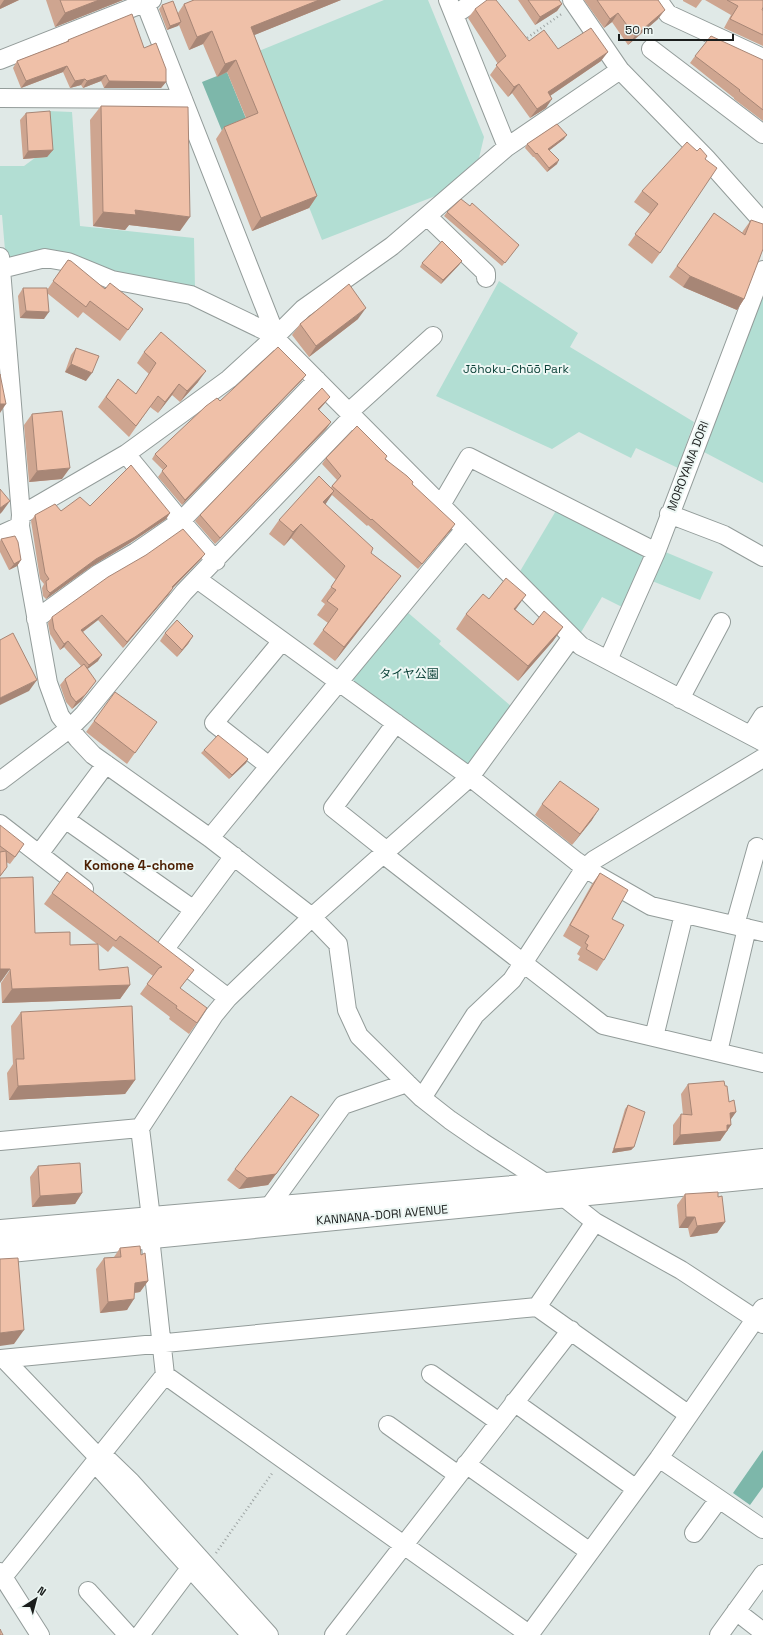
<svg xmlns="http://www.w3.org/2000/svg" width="763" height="1635" font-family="'Space Grotesk','Noto Sans JP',sans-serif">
<rect width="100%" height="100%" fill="#e0e9e7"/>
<path fill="#b2ded3" d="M384 0H428L484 137 479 158 438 195 322 240 249 55Z
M48 111 72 112 80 226 194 238 195 289 117 274 6 262 2 215H0V166H24L47 149Z
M499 281 578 333 570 347 694 422 678 468 636 448 631 458 579 432 552 449 436 396Z
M763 291V483L702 451Z
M557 509 639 550 644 559 622 607 602 597 580 634 519 573Z
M663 551 713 572 700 600 652 581Z
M406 611 441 641 439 644 512 707 471 763 463 765 354 686 353 676Z"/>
<path fill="#7db7aa" d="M227 72 249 126 224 136 202 82Z
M763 1450V1487L750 1505 733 1493Z"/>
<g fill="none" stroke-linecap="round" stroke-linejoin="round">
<g stroke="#939c9a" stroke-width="20">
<path id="minor" d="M144 0 276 336 280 343 581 646 763 742
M448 0 507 147
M572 0 620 70 706 158 763 222
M658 0 668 14 763 58
M454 15 477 0
M651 49 763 134
M0 60 152 0
M0 98 183 99
M427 216 486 273V278
M0 257 21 515 20 526 48 683 60 716 78 739 93 755 210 838 312 917 338 944 347 1010 359 1036 422 1098 450 1120 482 1142 547 1184 595 1222 681 1270 763 1324
M1 269 45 258 68 262 112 280 191 295 276 336
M349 412 433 336
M126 454 181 521 216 561
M441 505 469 457 656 552
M669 514 724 535 763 557
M21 515 126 454 229 379 276 336 303 309 392 246 507 147 620 70
M0 535 20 526
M197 579 470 777 576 861 595 874 651 906 763 932
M36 619 98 574 136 552 181 521 317 380
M608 660 656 552 763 270
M680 699 721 622
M751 735 763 716
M269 766 214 723 282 641
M0 781 69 729 84 714 184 592 353 416
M65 819 194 910
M0 824 84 889
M210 838 465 529
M387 851 333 808 396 723
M39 854 106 764
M383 854 603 1025 763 1063
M735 925 757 847
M164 950 234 856
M173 956 228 998
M654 1037 684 914
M718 1052 747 928
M422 1098 475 1015 512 980 585 868 594 860 763 758
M0 1141 140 1128
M269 1207 343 1105 407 1083
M151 1218 140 1128 214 1015 228 998 312 917 470 777 572 637
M537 1307 689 1415
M763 1308 659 1458 763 1529
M0 1359 537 1307 595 1222
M4 1359 99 1458
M431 1374 499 1422
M165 1375 530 1635
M514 1402 635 1488
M388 1425 458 1475
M102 1454 131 1482 269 1635
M95 1463 251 1635
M466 1464 590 1552
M694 1533 719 1499
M0 1572 40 1635
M0 1579 3 1577 165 1375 150 1237
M88 1591 128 1635
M736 1611 763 1632
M140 1635 197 1559
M334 1635 571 1330
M529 1635 659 1458
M719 1635 763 1574"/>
</g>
<g stroke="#939c9a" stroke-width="24">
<path id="major" d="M0 1231 547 1184 763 1160
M0 1252 763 1177"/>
</g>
<path stroke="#9da4a3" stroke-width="2.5" stroke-dasharray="1 3" stroke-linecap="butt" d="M524 40 563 13
M216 1553 273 1472"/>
<use href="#minor" stroke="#fff" stroke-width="18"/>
<use href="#major" stroke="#fff" stroke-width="22"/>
</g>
<path fill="#cea590" d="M0 0H19L0 9Z
M46 0H123L55 27Z
M194 0H341L254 35 317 196 309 208 252 231 216 139 224 127 246 118 227 72 217 77 203 44 189 50 179 25 167 30 159 9 162 5 178 13 184 4Z
M518 0H559L562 4 557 11 535 25Z
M584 0H658V19L628 45 612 22 604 28Z
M683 0H702L696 8 683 1Z
M705 0H763L762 10H763V46L724 28 731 15Z
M475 9 529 41 601 61 550 96 546 108 530 118 512 93 508 97 490 75 498 64 468 18Z
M68 40 144 48 166 82 161 88H104L101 81 83 88 81 85 70 88 63 72 21 88 13 68 17 61 66 42Z
M695 56 763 60V121L734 99V98L690 63Z
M101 106 180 231 129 225 125 230 93 226 90 120Z
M26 113 53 150 47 157 23 159 20 120Z
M564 139 549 150 557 164 547 172 534 157H533L525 148 527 144Z
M697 151 660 253 652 264 628 245 650 214 634 202 642 191Z
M470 206 519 245 502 266 444 216 447 212Z
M714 213 742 233 743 231 751 220 744 299 737 310 683 287 669 277Z
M68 260 105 289 143 309 120 341 83 312 78 318 47 293 44 319 20 318 18 296 23 288 47 290Z
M462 261 459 265 441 284 420 267 422 263Z
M358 319 309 357 292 335 300 324Z
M76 348 86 381 65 372 71 355Z
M144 352 198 382 180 402 172 395 158 413 150 407 129 437 98 407 118 379 136 394 149 374 137 363Z
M306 375 302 380 182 505 158 477 163 470 152 459 155 454 220 401Z
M330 397 325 403 319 410 331 422 326 429 215 544 195 521 200 515Z
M32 414 62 479 29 482 24 425Z
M326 458 386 459 412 484 451 530 418 569 368 525 367 526 332 495 325 504 371 553 391 589 335 661 313 644 328 623 317 615 325 604 321 601 336 580 291 538 284 546 269 534 279 520 331 487 337 480 322 464Z
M90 506 170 513 166 519 130 543 92 566 46 599 43 596 42 588 44 584 40 579 31 521 35 515Z
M1 539 21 560 17 566 9 570 0 552V541Z
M205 554 201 559 173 588 169 594 123 648 98 620 83 632 98 661 87 669 81 701 72 709 66 702 60 685 65 679 81 666 64 647 60 650 50 634 48 623 52 617Z
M489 599 516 610 533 625 563 627 553 641 518 681 456 629 466 614Z
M165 633 193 636 188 644 177 657 160 641Z
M94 721 157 722 127 764 86 732Z
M204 750 248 759 246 763 229 779 201 753Z
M542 804 592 820 572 845 535 815Z
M0 825 19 852 10 864 6 862 7 867 0 877Z
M600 873 612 919 604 960 597 971 578 960 580 956 577 954 581 947 563 936 592 884Z
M52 893 194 970 180 988 197 1023 189 1034 169 1019 170 1017 140 994 153 976 113 946 108 952 98 944 99 970 130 985 120 999 2 1003 1 983 35 933 70 945 97 944 44 904Z
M21 1012 135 1080 125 1094 9 1100 7 1073 13 1064 11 1026Z
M688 1084 725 1086 729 1102 736 1112 730 1120 731 1125 720 1141 673 1145V1125L681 1114 683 1115 681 1094Z
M628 1105 634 1147 631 1150 612 1153 625 1109Z
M311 1126 268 1185 239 1189 227 1180 235 1169Z
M38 1166 82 1193 75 1204 32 1207 30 1177Z
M685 1194 718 1197 725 1222 717 1233 690 1237 688 1228H679L677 1205Z
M120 1248 141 1255 148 1281 140 1292 134 1293 127 1310 100 1313 96 1269 104 1258 114 1257Z"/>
<path fill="#a78676" d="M4 0H19L0 9V6Z
M99 0H123L55 27 65 13Z
M319 0H341L242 40 251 27Z
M562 4 557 11 535 25 540 17Z
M665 10 658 19 628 45 635 36Z
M618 13 612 22 604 28 610 19Z
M181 22 178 26 167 30 170 26Z
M212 31 203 44 189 50 197 37Z
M608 52 601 61 541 102 548 92Z
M236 60 227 72 217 77 225 64Z
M67 66 63 72 21 88 26 81Z
M106 75 101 81 83 88 87 81Z
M85 79 81 85 70 88 75 81Z
M109 81 166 82 161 88H104Z
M519 84 512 93 508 97 514 87Z
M552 99 546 108 530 118 537 109Z
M567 135 564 139 546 153 548 149Z
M53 150 47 157 23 159 28 151Z
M559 160 557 164 547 172 549 168Z
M317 196 309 208 252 231 261 218Z
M135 210 190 217 180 231 129 225 125 230 93 226 103 212Z
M462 261 459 265 441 284 443 280Z
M690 276 744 299 737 310 683 287Z
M366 308 358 319 309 357 316 346Z
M26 311 49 312 44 319 20 318Z
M71 364 92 373 86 381 65 372Z
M206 371 198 382 180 402 187 391Z
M306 375 302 380 182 505 185 500Z
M179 384 172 395 158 413 165 402Z
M330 397 325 403 313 416 318 409Z
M0 404H6L0 413Z
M331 422 326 429 215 544 220 538Z
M70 468 62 479 29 482 37 471Z
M334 491 325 505 323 502Z
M10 501 2 512 0 514V508Z
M170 513 166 519 130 543 92 566 46 599 50 593 96 559Z
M301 524 291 538 284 546 293 532Z
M455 524 451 530 418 569 422 564Z
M205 554 201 559 168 593 172 587Z
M21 560 17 566 9 570 14 564Z
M401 576 391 589 335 661 344 647Z
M173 588 169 594 123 648 127 642Z
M526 595 516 609 504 623 514 609Z
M102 615 98 620 77 636 81 630Z
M563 627 553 641 518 681 528 666Z
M193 636 188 644 177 657 182 650Z
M68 641 64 647 60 650 64 644Z
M102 655 98 661 85 671 89 665Z
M37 680 29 691 0 705V698Z
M96 681 81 701 72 709 76 702Z
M248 759 246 763 229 779 232 775Z
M599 809 592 820 572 845 580 834Z
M0 969H10L0 983Z
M130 985 120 999 2 1003 12 989Z
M135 1080 125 1094 9 1100 18 1086Z
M736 1112 729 1122 730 1113Z
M319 1115 268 1185 239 1189 247 1178Z
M727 1125H731L720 1141 673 1145 680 1135Z
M634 1147 631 1150 612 1153 614 1149Z
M82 1193 75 1204 32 1207 40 1196Z
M686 1217H695L688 1228H679Z
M725 1222 717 1233 690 1237 697 1226Z
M148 1281 140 1292 127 1294 135 1283Z
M134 1299 127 1310 100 1313 108 1302Z
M24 1330 14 1344 0 1346V1333Z"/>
<path fill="#efc0a8" stroke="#a78676" d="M60 0H99L65 13Z
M194 0H319L251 27 317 196 261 218 224 127 258 113 236 60 225 64 212 31 197 37 184 4Z
M487 0H496L529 41 544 30 558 49 591 28 608 52 548 92 552 99 537 109 519 84 514 87 496 65 506 56 475 9Z
M528 0H559L562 4 540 17Z
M597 0H658L665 10 635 36 618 13 610 19Z
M727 0H763V7L762 10H763V35L730 19 738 6Z
M173 1 181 22 170 26 162 5Z
M132 14 144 48 156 43 166 69V82L109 81 106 75 87 81 85 79 75 81 67 66 26 81 17 61 69 41 68 40Z
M711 36 763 60V110L739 91 740 90 695 56Z
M101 106 188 107 190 217 135 210 136 215 103 212Z
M50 111 53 150 28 151 26 113Z
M557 124 567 135 548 149 559 160 549 168 537 153 536 154 527 144Z
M687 142 697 151 700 148 707 156 705 159 717 168 660 253 635 234 658 204 642 191Z
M461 199 470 206 472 203 519 245 505 263 447 212Z
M714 213 745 235 751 220 763 224V249L744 299 690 276 677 266Z
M442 241 462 261 443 280 422 263Z
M68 260 71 261 105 289 110 283 143 309 128 330 90 301 86 307 53 281Z
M349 284 366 308 316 346 300 324Z
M23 288H47L49 312 26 311Z
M161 332 206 371 187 391 179 384 165 402 158 396 136 426 106 397 118 379 136 394 156 363 144 352Z
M278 347 306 375 185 500 162 471 167 466 155 454 206 406 217 398 220 401Z
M76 348 99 356 92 373 71 364Z
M0 374 6 404H0Z
M322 388 330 397 318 409 331 422 220 538 200 515Z
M62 411 70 468 37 471 32 414Z
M357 426 387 456 385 459 407 476 413 482 412 484 455 524 422 564 372 519 371 520 332 486 341 476 326 458Z
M131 465 170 513 135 537 96 559 50 593 47 590 46 581 49 579 45 573 35 515 55 504 61 511 80 497 90 506Z
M319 476 334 491 323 502 373 548 371 553 401 576 344 647 323 630 338 609 327 601 336 590 331 587 345 566 301 524 293 532 279 520Z
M0 489 10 501 0 508Z
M183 529 205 554 172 587 173 588 127 642 102 615 81 630 102 655 89 665 68 641 64 644 54 629 52 617 108 577 146 555Z
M15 536 18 542 21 560 14 564 1 539Z
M506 578 526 595 514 609 533 625 544 611 563 627 528 666 466 614 483 594 489 599Z
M177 620 193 636 182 650 165 633Z
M13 633 37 680 0 698V640Z
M84 664 96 681 85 695 76 702 71 696 65 679Z
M115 692 157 722 135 753 94 721Z
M218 735 248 759 232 775 204 750Z
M560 781 599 809 580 834 542 804Z
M0 825 24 844 15 857 0 846Z
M6 851 7 867 0 876V852Z
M67 872 194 970 180 988 207 1008 197 1023 176 1008 177 1006 147 984 159 968 162 967 120 936 116 941 52 893Z
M600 873 628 890 612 919 624 925 604 960 586 949 588 945 585 943 589 936 570 925Z
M33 877 35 933 70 932V945L98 944 99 970 128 967 130 985 12 989 10 969H0V878Z
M132 1006 135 1080 18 1086 16 1059H24L21 1012Z
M724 1081 725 1086H727L729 1102 734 1100 736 1112 730 1113 731 1125H727V1131L680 1135 681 1114 692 1115 688 1084Z
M291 1096 319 1115 276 1174 247 1178 235 1169Z
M628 1105 645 1112 634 1147 614 1149Z
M80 1163 82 1193 40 1196 38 1166Z
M718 1192V1197L722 1196 725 1222 697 1226 695 1217H686L685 1194Z
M140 1246 141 1255 145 1253 148 1281 135 1283 134 1299 108 1302 104 1258 121 1257 120 1248Z
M18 1258 24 1330 0 1333V1259Z
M0 1629 3 1635H0Z"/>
<g text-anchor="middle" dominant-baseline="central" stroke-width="4" stroke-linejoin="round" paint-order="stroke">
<g font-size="12" fill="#083e35" stroke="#edf7f4">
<text x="516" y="369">Jōhoku-Chūō Park</text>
<text x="409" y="674">タイヤ公園</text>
</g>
<g font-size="12" fill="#1a1d1c" stroke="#edf7f4">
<text transform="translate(688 466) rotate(-69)">MOROYAMA DORI</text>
<text transform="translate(382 1215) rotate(-5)">KANNANA-DORI AVENUE</text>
</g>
<g font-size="13" font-weight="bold" fill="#4d1f02" stroke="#edf7f4">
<text x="139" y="865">Komone 4-chome</text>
</g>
</g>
<g transform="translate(36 1599) rotate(36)" stroke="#edf7f4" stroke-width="3" paint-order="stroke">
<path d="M0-3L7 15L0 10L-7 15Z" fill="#1a1d1c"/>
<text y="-6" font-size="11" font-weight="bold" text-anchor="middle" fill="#1a1d1c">N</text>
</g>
<path d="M619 34v6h114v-6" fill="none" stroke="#1a1d1c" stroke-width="2"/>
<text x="625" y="34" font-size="12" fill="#1a1d1c" stroke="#edf7f4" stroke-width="3" paint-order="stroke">50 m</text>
</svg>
